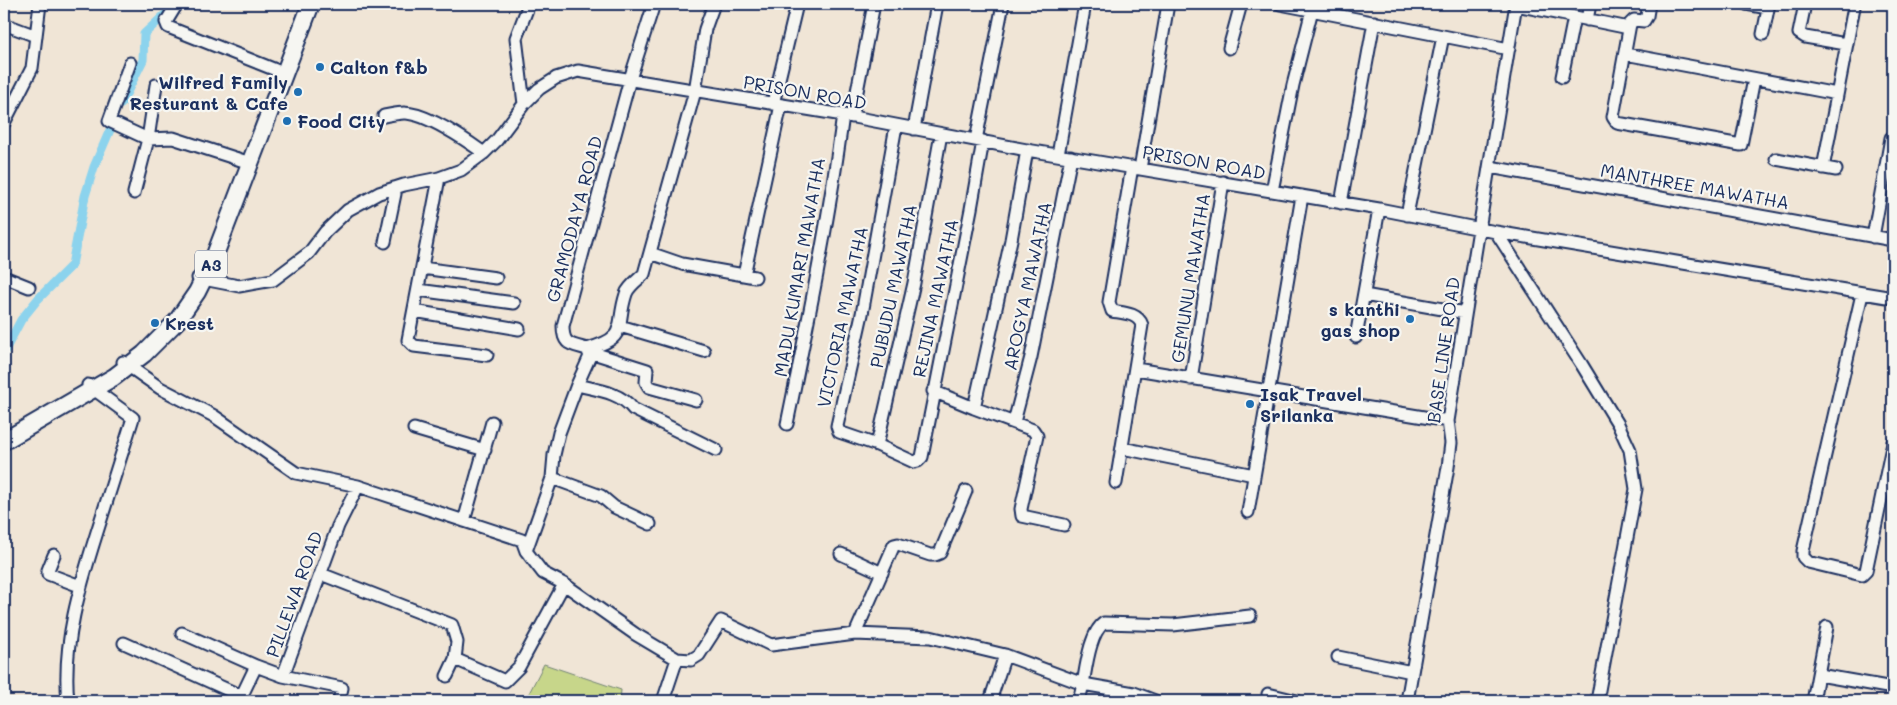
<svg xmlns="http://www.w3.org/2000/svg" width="1897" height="705" font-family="Mali,sans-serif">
<rect width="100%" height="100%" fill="#f0e5d6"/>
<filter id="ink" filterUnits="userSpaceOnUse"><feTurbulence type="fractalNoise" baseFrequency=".02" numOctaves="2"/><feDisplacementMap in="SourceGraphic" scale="10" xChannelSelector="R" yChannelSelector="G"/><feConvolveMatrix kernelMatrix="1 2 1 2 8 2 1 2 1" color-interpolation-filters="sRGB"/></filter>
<g filter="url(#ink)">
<path fill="#c7d68a" stroke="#718274" d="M544 664 621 690 620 701H525Z"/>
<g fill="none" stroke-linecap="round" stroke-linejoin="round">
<path stroke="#8cd3ed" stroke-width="9" d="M121 104 143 60 144 34 172 8
M4 352 21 320 38 299 72 265 85 196 94 167 110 130"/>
<g stroke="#1b2f5e" stroke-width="15">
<path id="minor" d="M177 4 166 22 168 27 281 72
M1280 4 1509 49
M1649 4 1647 16 1644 21 1634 20 1630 24 1613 117 1617 123 1741 145 1754 79
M1746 4 1768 8
M1805 4 1799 33 1805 37 1846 44
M1516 5 1629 28
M1587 20 1590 4
M4 24 36 36
M1763 34 1769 4
M1229 48 1241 4
M1625 54 1837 94
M130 63 109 121 148 139 134 193
M1562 77 1574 17
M156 85 148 139 173 138 244 161
M524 104 516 38 529 4
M773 104 797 4
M384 116C391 115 397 113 404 113 426 113 466 140 484 153
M852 117 874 4
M4 123 32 68 40 4
M896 126 862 314 837 426 839 432 877 445 914 462 918 461 922 457 971 209 983 141
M914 129 937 4
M976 140 1003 4
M1058 155 1085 4
M1776 159 1836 170
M1490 167 1893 240
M1823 168 1854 7
M1140 169 1168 4
M439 178 408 340 414 346 487 355
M1272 191 1293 85 1312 10
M1341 203 1374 22
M1407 215 1443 36
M1496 232 1582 365 1618 424 1630 450 1636 489 1597 701
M1873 237 1891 138 1893 139
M385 242 395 194 394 188
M650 253 682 264 755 277
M422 268 496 278
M744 275 781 105
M4 277 29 287
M198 278 239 286 273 280 309 253 325 232 348 210 379 193 404 185 439 178 461 170 484 153 497 140 524 104 539 89 556 78 578 71 843 115 1027 150 1379 209 1496 232 1893 298
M418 290 514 303
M1862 294 1803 551V557L1808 562 1862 575 1866 571 1893 442
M1364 295 1465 313
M414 311 519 329
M620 326 704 351
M1356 337 1379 209
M587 349C630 337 615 327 626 294 628 287 639 279 644 274L695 91 705 29 714 4
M590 352 647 370 646 382 649 387 696 400
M123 362 160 388 214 416 296 473 358 486 522 540 526 551 543 573 564 584 635 634 677 659 663 701
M1136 369 1448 421
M1191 379 1223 182
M577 385C597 390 620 392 633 409L716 450
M933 391 974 408 1033 430 1037 436 1021 509 1022 516 1064 525
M974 408 1011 240 1027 150
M1014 422 1031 357 1071 157
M787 424C808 322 829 220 843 115
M414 429 485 450
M877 445 914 283 941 134
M1122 448 1254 475
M552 478 601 496 614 507 650 524
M1116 483 1142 325C1138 313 1123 313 1112 311L1109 302 1132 167
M1248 512 1302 196
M464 521 492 422
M526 551 552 478 554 455 559 433 577 385 590 356 587 349C570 344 563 345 563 326L630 79 654 4
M841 554 882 573
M54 555 48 570V574L80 586
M321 574 452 625 457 642 455 659
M182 633 256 666 283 676
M855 634 894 545 898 544 930 555H935L940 553 966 491
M124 643 237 694 242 693 244 691 256 666
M1338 657 1412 672
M677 659 691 660 699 655 721 621 771 645 855 634 930 637 1005 655 1083 684 1079 701
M1819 675 1893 688
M447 676 455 659 505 681 519 667 564 584
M1268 694 1297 701
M68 701C62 644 80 586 97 532 109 494 121 456 133 418L88 385
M339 701 342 688 283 676 338 526 358 486
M990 701 1005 655
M1155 701 1134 693 1083 684C1086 668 1090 632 1104 623L1173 625 1250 616
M1407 701 1448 467 1451 443 1448 421C1470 281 1493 143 1516 4
M1813 701 1827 627"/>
</g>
<g stroke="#1b2f5e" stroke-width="20">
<path id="highway" d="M4 441 114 377 144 354 177 321 197 292 213 260 311 4"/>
</g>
<use href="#minor" stroke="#f6f6f2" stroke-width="11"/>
<use href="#highway" stroke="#f6f6f2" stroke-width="16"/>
</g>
</g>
<g fill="#1f6fb2" stroke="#f6f6f2" stroke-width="2">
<circle cx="320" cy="67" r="5"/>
<circle cx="298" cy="92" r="5"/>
<circle cx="287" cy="121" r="5"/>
<circle cx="1410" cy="319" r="5"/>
<circle cx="155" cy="323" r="5"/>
<circle cx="1250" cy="404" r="5"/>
</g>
<g text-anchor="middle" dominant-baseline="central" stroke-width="4.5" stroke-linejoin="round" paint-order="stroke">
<rect fill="#f6f6f2" stroke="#5d6b8a" stroke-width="1" x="195" y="250.5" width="32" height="27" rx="4"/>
<g font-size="16" font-weight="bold" fill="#1b2f5e">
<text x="211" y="264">A3</text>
</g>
<g font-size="18" font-weight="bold" fill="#1b2f5e" stroke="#f6f6f2" text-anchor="start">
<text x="330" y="67">Calton f&amp;b</text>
<text x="288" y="82" text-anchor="end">Wilfred Family<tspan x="288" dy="21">Resturant &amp; Cafe</tspan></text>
<text x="297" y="121">Food City</text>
<text x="1400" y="309" text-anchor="end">s kanthi<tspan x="1400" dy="21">gas shop</tspan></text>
<text x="165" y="323">Krest</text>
<text x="1260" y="394">Isak Travel<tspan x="1260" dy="21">Srilanka</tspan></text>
</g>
<g font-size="18" fill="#1b2f5e" stroke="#f6f6f2">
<text transform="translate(805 92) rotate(10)">PRISON ROAD</text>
<text transform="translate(1204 162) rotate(10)">PRISON ROAD</text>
<text transform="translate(1695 186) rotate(10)">MANTHREE MAWATHA</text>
<text transform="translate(574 219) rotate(-75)">GRAMODAYA ROAD</text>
<text transform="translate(799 267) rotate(-80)">MADU KUMARI MAWATHA</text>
<text transform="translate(1190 278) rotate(-81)">GEMUNU MAWATHA</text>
<text transform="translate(893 286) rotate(-78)">PUBUDU MAWATHA</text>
<text transform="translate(1027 286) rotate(-78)">AROGYA MAWATHA</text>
<text transform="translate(935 298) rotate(-78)">REJINA MAWATHA</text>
<text transform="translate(842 317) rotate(-78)">VICTORIA MAWATHA</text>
<text transform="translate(1443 350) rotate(-82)">BASE LINE ROAD</text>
<text transform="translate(294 594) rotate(-70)">PILLEWA ROAD</text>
</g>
</g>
<rect width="1897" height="705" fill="none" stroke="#f6f6f2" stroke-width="20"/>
<rect x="10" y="10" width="1877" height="685" fill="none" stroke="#1b2f5e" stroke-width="2" filter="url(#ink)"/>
</svg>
